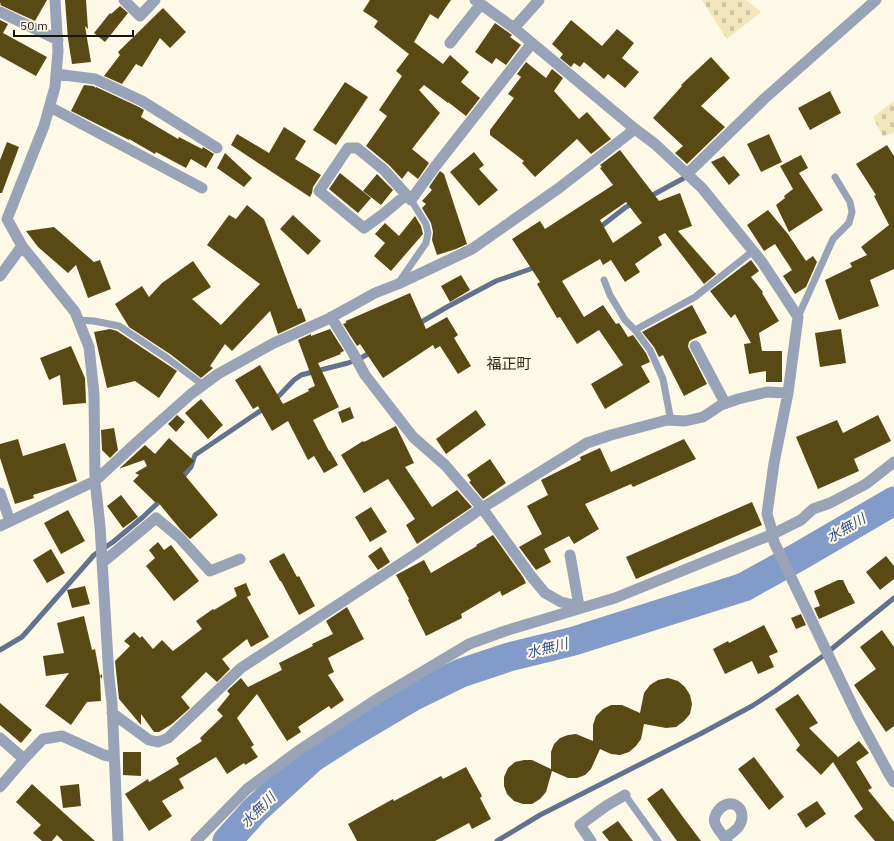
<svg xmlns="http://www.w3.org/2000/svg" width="894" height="841" font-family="'IBM Plex Sans','Noto Sans JP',sans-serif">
<defs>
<pattern id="cemetery-stones" width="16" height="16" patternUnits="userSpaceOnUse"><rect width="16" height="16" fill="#f3e6bc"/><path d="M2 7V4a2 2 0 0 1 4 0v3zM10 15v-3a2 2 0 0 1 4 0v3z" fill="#d0c4a0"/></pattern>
</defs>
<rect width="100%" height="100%" fill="#fef8e7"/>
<path fill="url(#cemetery-stones)" d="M702 0H746L761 12 727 39Z
M894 101V132L883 137 873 117Z"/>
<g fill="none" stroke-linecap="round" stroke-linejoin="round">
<path stroke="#63728f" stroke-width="5" d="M649 197 684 178
M599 228 626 207 635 203
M418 324 447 307 496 281 536 267
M274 401 294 380 301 375 348 363 361 358 373 351
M181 479 191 467 195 455 266 407
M0 650 22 637 94 555 113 542 143 517 163 498
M497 841 540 815 702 733 752 706 775 691 823 656 894 598"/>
<path stroke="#839bc8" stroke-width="29" d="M227 841 254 811 312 758 348 735 412 697 461 673 509 657 574 641 744 587 798 557 894 501"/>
</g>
<path fill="#594915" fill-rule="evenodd" d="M0 0H47L35 21 0 5 1 4 0 3Z
M65 0H86L88 29 85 26 91 62 72 64 68 39Z
M370 0H451L438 19 430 14 414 42 443 64 450 55 469 72 461 82 480 98 466 116 448 102V103L424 85 419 90 440 113 412 149 429 163 418 179 408 171 402 179 389 165 366 146 387 116 379 110 402 76 396 71 409 54 374 27 378 21 363 11Z
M120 6 128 13 105 42 94 33 110 13 111 14Z
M163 8 186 32 170 48 160 38 142 67 136 64 122 84 104 76 120 55 118 52Z
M0 20 8 24 3 33 47 57 36 76 0 56Z
M571 20 602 46 617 29 634 43 622 58 639 72 625 88 608 74 604 79 584 62 580 67 574 63 571 67 560 58 563 54 552 44Z
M495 23 512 35 510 37 521 45 506 65 496 58 492 64 475 52Z
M711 57 730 78 701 106 725 127 687 164 675 153 683 146 653 118 682 86 681 85Z
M526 62 546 78 552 69 563 78 554 91 579 119 587 112 611 139 591 154 577 139 535 177 522 163 524 161 490 135V130L514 98 508 94 521 77 517 74Z
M345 82 368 97 336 145 313 130Z
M84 85 93 86 95 87V88L96 87 139 107 144 110 141 117 178 139 179 137 202 149 203 147 214 154 206 168 191 159 186 168 156 152 155 154 129 139V140L71 111Z
M830 91 841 113 810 130 798 108Z
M284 127 306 141 295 159 321 175 313 187 312 193 310 197 231 145 237 134 269 153Z
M769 134 782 162 761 172 747 144Z
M7 142 19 147 2 193H0V160Z
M887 145 894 156V269L870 280 879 306 839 320 825 280 852 267 850 263 867 255 861 247 889 225 874 196 876 195 856 164Z
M620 150 659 201 680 193 692 226 678 231 716 274 704 284 665 233 658 237 662 245 635 264 640 272 625 282 611 260 603 265 600 259 562 281 584 317 603 305 616 324 619 323 628 337 633 335 646 353 650 362 641 366 650 382 605 409 591 384 623 365 599 330 577 344 560 317 557 318 537 284 540 282 512 239 540 221 545 229 613 185 600 168 602 167 600 165ZM626 202 642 223 613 243 600 220Z
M474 152 484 165 479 169 498 190 479 206 450 172Z
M225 153 252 178 244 187 217 168Z
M801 155 808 168 799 173 823 210 789 232 776 205 785 198 784 196 793 189 780 166Z
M724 156 740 175 729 185 711 162Z
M440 171 444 174 467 244 456 249 437 255 432 240 433 232 431 223 422 208 426 204 422 201 432 190 429 187Z
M340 173 371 198 358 213 329 189Z
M377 174 393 190 381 205 363 191Z
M247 205 264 219 298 309 301 308 306 321 278 334 270 311 232 351 225 344 210 366 213 368 201 378 170 354 129 327 115 304 142 286 149 297 162 283 193 261 211 287 192 299 221 325 260 284 207 245 229 215 236 219Z
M768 210 788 234 806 261 813 256 817 262 806 287 795 294 783 276 792 270 775 244 764 251 747 225Z
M293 215 321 241 308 255 280 229Z
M415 216 421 226 423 234 391 271 374 256 385 243 375 234 385 223 399 236Z
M54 227 94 262 100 260 111 289 88 298 76 265 68 273 38 247 26 231Z
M751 260 759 271 751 277 763 292 762 293 779 321 759 333 762 351H782V382H766V371L749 374 744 344 751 343 735 314 731 318 710 291Z
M461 275 470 290 450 302 441 286Z
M410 293 426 329 447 317 458 335 454 338 471 366 458 374 440 346 435 349 433 345 383 378 360 344 357 346 343 324 346 323V321Z
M692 305 707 333 691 340 689 342 688 346 689 349 707 384 684 396 663 355 659 357 654 347 642 332Z
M110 329 117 331 177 371 159 398 135 381 107 388 94 332Z
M330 329 344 351 340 353 341 354 318 363 339 407 313 420 329 451H330L338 465 324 473 314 456 308 460 288 421 272 431 258 406 253 409 235 380 260 365 283 404 309 391 308 389 315 386 298 340 311 334V336Z
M841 329 846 363 820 367 815 333Z
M71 346 85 378 86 403 63 405 60 375 49 380 40 358Z
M201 399 223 425 208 439 185 413Z
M350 407 354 418 342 423 338 412Z
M476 410 486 425 446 454 436 439Z
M177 415 185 422 176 432 168 424Z
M878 415 891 441 854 459 859 471 818 489 796 437 837 420 843 433Z
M396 426 414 463 405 467 432 507 457 490 472 507 417 544 406 525 415 519 388 479 364 493 341 455 363 441 364 442Z
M114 428 118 450 110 458 102 450 101 430Z
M169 438 194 461 183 473 218 515 190 539 181 530 157 501 156 503 133 481 139 475 135 473 147 466 144 460 121 468V469L120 468 145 445 155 454Z
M18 439 23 456 65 443 77 481 33 495 34 498 15 504 0 458V444Z
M684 439 696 459 633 487 631 484 585 504 599 529 574 544 569 536 544 549 551 562 536 570 519 547 542 534 527 506 548 495 541 480 581 460 580 457 600 448 611 472Z
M490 459 506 483 483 499 469 482 471 481 467 475Z
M121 495 138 517 123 528 107 506Z
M752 502 762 525 636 579 626 557Z
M371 507 387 532 370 542 355 517Z
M68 510 85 541 61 554 44 523Z
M493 535 523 577 526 583 502 596 500 591 461 614 462 618 426 636 408 600 409 599 396 575 424 560 431 573 477 546 476 545Z
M158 542 164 550 171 545 199 581 174 601 146 566 155 558 149 550Z
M381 547 390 562 378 570 368 556Z
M51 549 65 573 47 583 33 560Z
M284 553 297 577 299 576 315 606 299 615 281 581H280L269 561Z
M886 556 894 566V579L880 590 866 572Z
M838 580H843L849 593H850L855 603 819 619 814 608 820 606 814 591Z
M246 583 251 595 247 597 269 637 251 647 247 639 222 659 230 669 217 682 206 672 181 697 190 708 172 724 159 732H154L141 714V725L119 699 115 661 130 646 124 641 134 632 140 638 142 636 153 649 162 640 173 651 202 629 196 621 213 609 214 610 237 596 234 588Z
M85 586 90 604 72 608 67 590Z
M347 607 364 639 328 658 334 672 328 675 344 700 331 709 329 706 298 727 301 732 287 741 257 694 237 718 254 745 251 747 258 757 245 765 244 763 227 774 216 757 179 779 184 788 162 801 172 816 149 831 125 794 148 779 149 782 179 764 176 758 202 741 200 738 223 716 217 710 230 694 227 691 241 678 248 687 282 670 279 663 313 646 312 644 333 634 326 621Z
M801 614 806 625 796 629 791 618Z
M84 616 92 650 95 649 100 676 102 674V679L100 676 101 701 87 702 71 725 45 706 69 673 46 676 43 656 64 653 57 623Z
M764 625 778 652 769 656 774 667 758 674 752 661 725 674 713 649 728 641 729 643Z
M882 630 894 647V726L886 732 854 685 876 669 860 647Z
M668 678 678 681 685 687 690 695 692 704 690 714 684 721 676 727 666 728 644 724 641 739 636 746 629 752 620 755 611 754 600 749 591 769 585 775 577 778H568L552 771 546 792 540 799 532 804H523L514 801 507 794 504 786V777L508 768 515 762 524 760H532L551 769V752L554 744 560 738 568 735 576 734 593 741V725L596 716 603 709 611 705H622L640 713 644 693 650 685 658 680Z
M798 694 818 723 809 728 838 757 837 758 859 741 869 753 856 762 872 788 868 790 894 822V841H875L854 816 863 809 833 762 821 775 796 750 800 745 775 709Z
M0 703 32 730 21 743 0 725Z
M123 752H141V776L123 775Z
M754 757 784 797 769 810 738 769Z
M466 767 482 796 480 798 491 819 472 829 469 823 435 841H357L348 824 393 799 394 801 441 776 443 779Z
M32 784 75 823 95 841H63L57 835 52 841H42L33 833 41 825 16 802Z
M79 784 81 806 63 808 60 786Z
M662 788 683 817 701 841H677L647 799Z
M817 801 826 814 806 828 797 814Z
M618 821 633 841H609L602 832Z"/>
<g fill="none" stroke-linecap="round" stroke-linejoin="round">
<path stroke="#98a3b7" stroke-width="7" d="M604 280 610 295 625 320 635 330 650 350 663 379 671 421
M399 282 426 243 428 233 426 224 411 200
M798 317 833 239 849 223 852 212 850 202 835 177
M79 320 94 321 119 326 167 358 203 385
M635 330 695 297 753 251
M625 795 658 841"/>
<path stroke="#98a3b7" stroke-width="11" d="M55 0 58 51 55 87 44 126 7 219 22 246 75 312 89 347 94 394 95 481 100 526 109 678 112 703 118 841
M124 0 140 16 155 0
M475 0 514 28 635 129 655 144 702 188 762 262 798 317 788 393 774 463 767 514 773 534 774 542 858 717 889 774 894 782
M0 12 58 40
M514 28 539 0
M450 43 481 4
M56 74 95 79 142 101 217 148
M50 107 202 188
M687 174 764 99 876 0
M406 195 382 215 364 228 319 191 348 148H357L384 170 411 200 434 168 532 43
M0 276 22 246
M695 346 725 403
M0 493 10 521
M0 526 95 481 137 442 191 394 218 374 274 343 328 319 375 293 398 284 472 249 559 188 635 129
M570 555 579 606
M102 563 156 518 179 537 210 571 240 559
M583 607 561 602 545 593 531 576 482 508 587 443 611 435 667 420 685 421 703 417 721 405 738 399 767 392 788 393
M112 713 149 740 158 742 168 738 241 668 420 551 482 508 445 465 413 437 365 375 353 353 331 317
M0 738 24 759
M0 787 24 759 43 739 62 736 104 755 114 757
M725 838C730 834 736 831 739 826 750 808 728 793 716 814 715 816 714 820 715 823 716 828 724 836 727 841
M196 841 247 789 301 749 377 699 469 644 505 631 615 598 773 534 801 520 813 509 830 503 866 484 894 462
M591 841 580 825 606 806 625 795"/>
</g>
<g text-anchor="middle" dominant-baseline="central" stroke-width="4" stroke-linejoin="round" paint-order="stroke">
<g font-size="14" font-style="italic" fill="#36538e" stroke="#fef8e7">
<text transform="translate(846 528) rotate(-30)">水無川</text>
<text transform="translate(547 648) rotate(-14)">水無川</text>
<text transform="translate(258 810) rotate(-45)">水無川</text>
</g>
<g font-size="15" fill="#312a12" stroke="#fef8e7">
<text x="509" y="363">福正町</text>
</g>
</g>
<path d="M14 30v6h119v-6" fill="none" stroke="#17140a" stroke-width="2"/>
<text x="20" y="30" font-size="12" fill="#17140a" stroke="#fef8e7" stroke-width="3" paint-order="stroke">50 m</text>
</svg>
